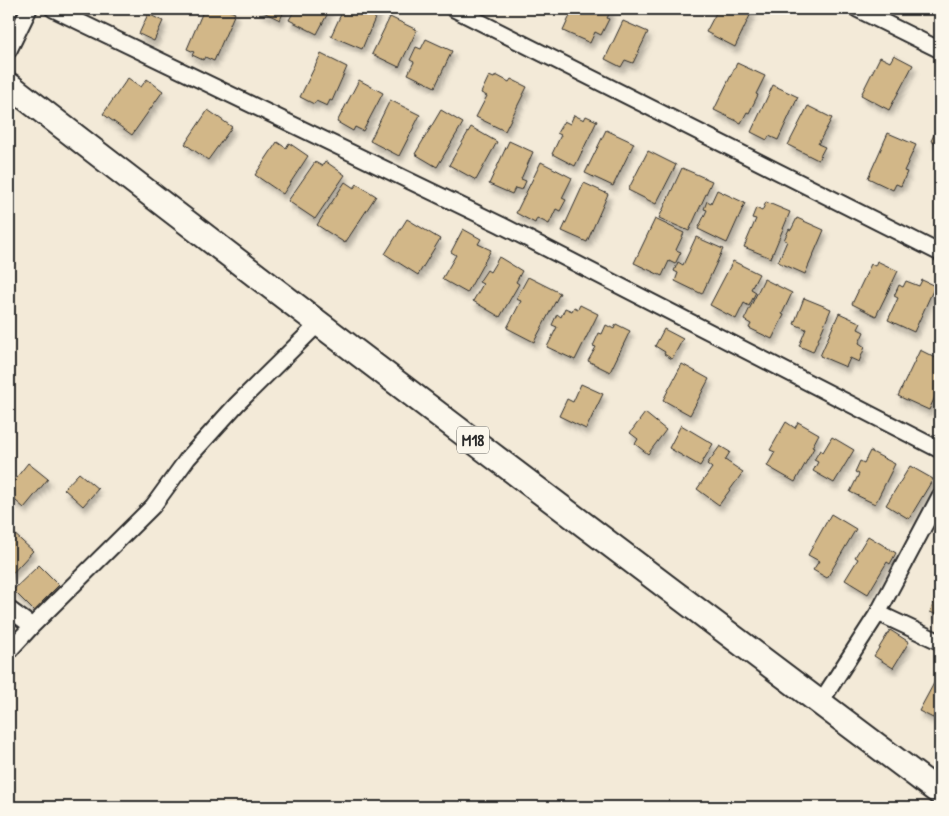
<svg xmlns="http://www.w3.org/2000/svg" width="949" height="816" font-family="'Patrick Hand',sans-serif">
<defs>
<filter id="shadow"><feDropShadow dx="3" dy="5.5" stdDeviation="2.5" flood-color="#0004"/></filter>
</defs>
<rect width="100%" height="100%" fill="#f3ead8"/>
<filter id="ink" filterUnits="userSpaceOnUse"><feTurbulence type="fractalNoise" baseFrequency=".02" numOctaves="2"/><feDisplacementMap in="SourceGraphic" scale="10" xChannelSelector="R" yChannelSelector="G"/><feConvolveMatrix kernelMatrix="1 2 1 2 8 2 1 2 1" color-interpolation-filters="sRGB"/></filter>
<g filter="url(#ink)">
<path fill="#d2b788" stroke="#2b2b2b" filter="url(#shadow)" d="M204 9H225L235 13 214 61 205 57 203 60 192 55 194 52 187 49Z
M257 9H285L280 20Z
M295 9H330L317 34 289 20Z
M347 9H379L362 49 331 36 343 10 346 11Z
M573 9H612L607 18 609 19 601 35 595 32 590 43 563 31Z
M713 9H753L735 47 706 32 717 11Z
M148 14 163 21 154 41 139 34Z
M390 17 417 30 399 67 372 54Z
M623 21 648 32 633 63 625 60 621 67 605 59Z
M426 39 452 51 435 87 408 74 414 62 410 60 416 47 421 49Z
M321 54 347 67 332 101 330 100 327 106 316 101 314 104 300 97Z
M894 55 913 65 889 110 861 95 880 57 890 62Z
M737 63 765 76 756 94 758 95 749 113 747 112 741 123 714 110Z
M496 75 509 82 511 79 527 87 505 131 476 117 487 96 481 93 489 76 494 78Z
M128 78 141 87 147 79 163 91 132 135 103 114Z
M359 80 383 93 363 131 355 127 353 131 337 122Z
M773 85 798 97 778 140 769 136 767 140 751 132Z
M390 100 420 115 399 156 370 141Z
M808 106 832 118 818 144 825 147 818 160 788 145Z
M208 110 232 127 208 160 185 144Z
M441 110 463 123 437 167 415 154Z
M574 115 584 120 586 116 597 121 575 166 552 154 561 135 557 133 564 121 570 124Z
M940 122V146L931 141Z
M471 127 497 142 476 180 449 165Z
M606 130 634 143 613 186 585 173Z
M888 133 916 145 904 171 907 172 901 186 896 184 893 190 868 178Z
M509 141 533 152 521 179 526 181 522 190 515 188 512 194 489 184Z
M277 142 286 148 289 143 308 156 283 194 255 175Z
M648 151 676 165 656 204 628 190Z
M325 161 345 175 315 219 288 201 315 162 322 166Z
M541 162 572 178 562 198 566 200 560 211 556 209 549 224 537 218 535 223 516 213Z
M682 168 712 181 689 231 659 218Z
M345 182 354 188 357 184 376 196 345 243 317 225Z
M584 183 608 194 587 242 562 231Z
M717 190 745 203 727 243 698 229 707 210 704 209 707 201 711 203Z
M766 202 790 212 771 258 744 247 756 219 752 218 756 208 762 211Z
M797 218 824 230 805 274 778 262 787 241 784 240 789 229 791 230Z
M407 219 440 239 418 275 385 254Z
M655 219 684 233 676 250 681 252 675 264 669 261 662 276 634 263Z
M463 229 481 239 478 244 491 250 467 293 442 279 456 255 451 252Z
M696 237 723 249 702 294 675 281 678 273 674 271 678 262 683 265Z
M499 257 522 271 516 282 519 284 500 317 473 301 483 284 479 282 487 270 490 272Z
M733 261 759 274 751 289 756 292 749 306 744 303 736 319 710 305Z
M877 261 898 271 876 316 852 304 871 264 875 266Z
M528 277 560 293 534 342 507 328 521 301 516 299Z
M764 279 792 293 782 314 784 315 772 339 749 328 751 324 744 320Z
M922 280 935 286 914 332 888 320 898 298 894 296 899 285 903 287 906 281 919 286Z
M804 298 831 309 813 352 799 346 806 329 794 324Z
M580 305 598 314 575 360 547 347 557 327 552 325 557 314 561 317 565 308 572 311 574 307 578 309Z
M839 313 861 323 858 329 864 332 859 343 865 347 859 362 850 358 846 367 820 356Z
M616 324 630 331 610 372 588 361 596 347 593 346 599 333 602 334 606 325 614 329Z
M664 329 683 339 672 359 664 354 665 352 655 346Z
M920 350 940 360V386L929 410 898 396Z
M682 364 709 379 690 415 663 400Z
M581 384 603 394 586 429 559 416 567 399 573 402Z
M645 413 666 430 648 454 635 444 638 439 630 433Z
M786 422 795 428 798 422 819 434 812 447 814 448 795 482 767 466 775 452 770 450Z
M681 425 713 444 700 466 669 448Z
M832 437 854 450 834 483 813 471 818 462 814 460 820 450 823 452Z
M720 446 730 452 725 460 743 472 719 505 697 489 712 468 707 464Z
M870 451 895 464 875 504 850 492 859 474 855 472 860 461 864 463Z
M28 463 48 479 24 508 9 495V487Z
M910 466 933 479 909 519 886 505Z
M79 473 98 489 83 506 64 489Z
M831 514 856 529 827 578 813 570 819 561 808 555Z
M11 531 33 551 9 577V533Z
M868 536 896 553 890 564 887 562 868 594 845 580 858 559 855 557Z
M39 565 59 585 42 602 44 605 36 613 13 590Z
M940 587V616L930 612Z
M890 630 909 642 893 668 874 656Z
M940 672V715L936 713 933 718 919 711Z"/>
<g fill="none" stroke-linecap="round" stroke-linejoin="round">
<g stroke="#2b2b2b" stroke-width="19">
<path id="minor" d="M53 9 501 225 940 450
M454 9 940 253
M857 9 940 50
M9 50 29 9
M9 609 32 626
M878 613 940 642
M9 651 32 626 153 506 188 458 237 404 319 323
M820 703 878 613 940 496"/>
</g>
<g stroke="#2b2b2b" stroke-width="28">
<path id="primary" d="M9 85C317 324 629 559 940 793"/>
</g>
<use href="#minor" stroke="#fbf7ec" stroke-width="15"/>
<use href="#primary" stroke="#fbf7ec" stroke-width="24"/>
</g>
</g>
<g text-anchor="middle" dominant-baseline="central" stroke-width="4" stroke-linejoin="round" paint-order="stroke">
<rect fill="#fbf7ec" stroke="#696865" stroke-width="1" x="457" y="426.5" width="32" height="27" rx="4"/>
<g font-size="16" font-weight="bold" fill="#2b2b2b">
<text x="473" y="440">M18</text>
</g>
</g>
<rect width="949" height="816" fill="none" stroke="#fbf7ec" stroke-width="30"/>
<rect x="15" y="15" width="919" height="786" fill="none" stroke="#2b2b2b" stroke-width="2" filter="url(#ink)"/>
</svg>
